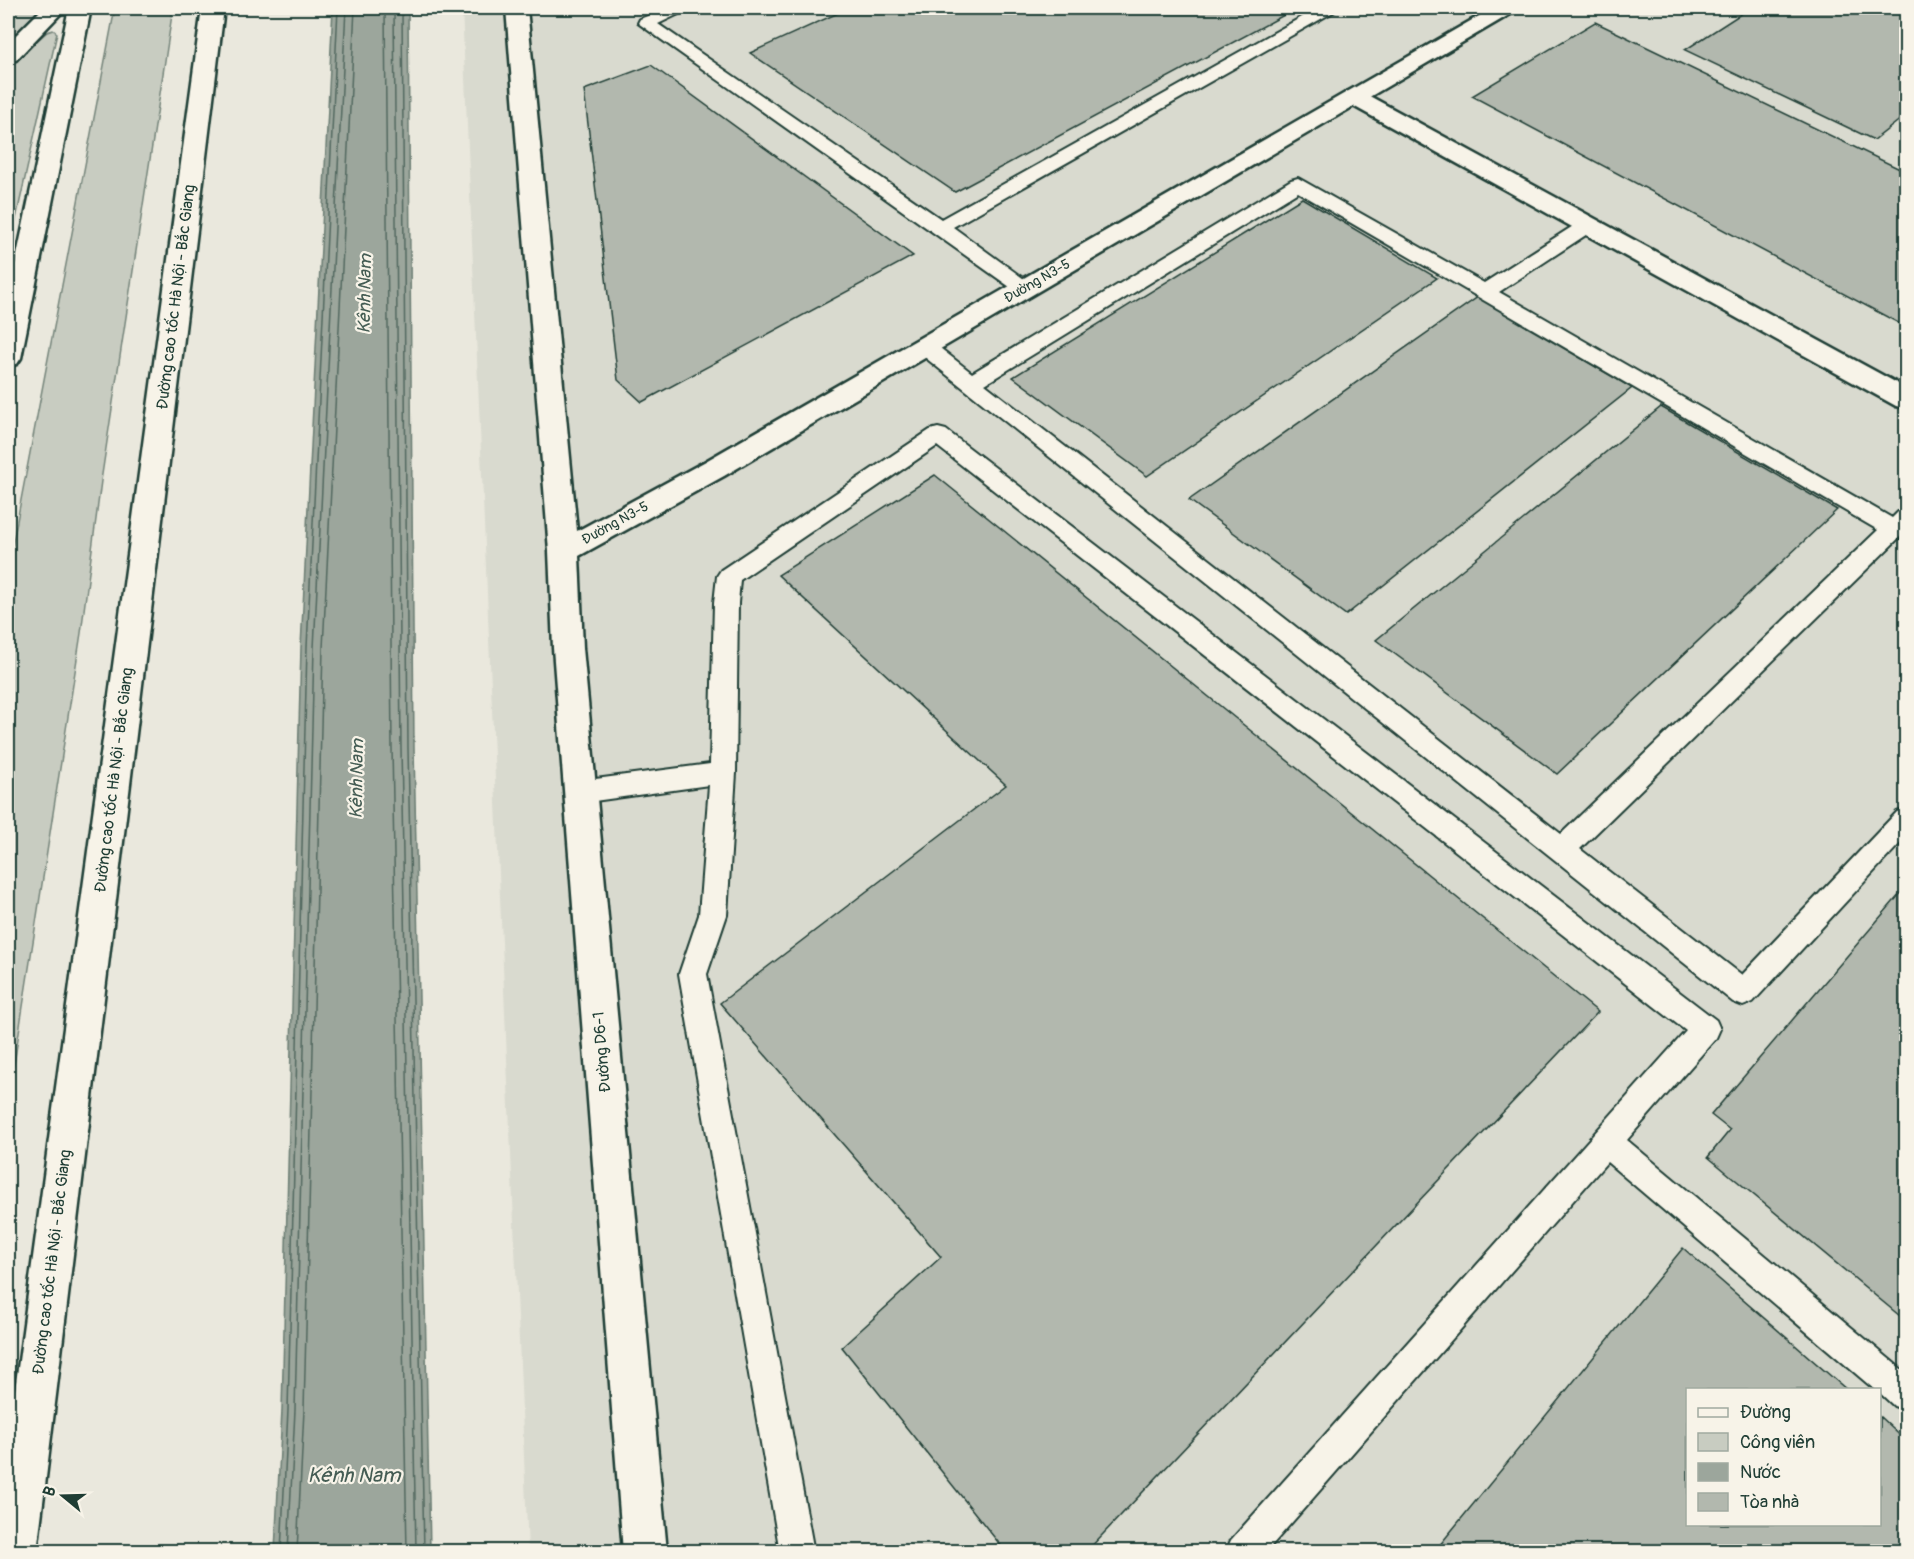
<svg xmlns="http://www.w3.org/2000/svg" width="1914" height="1559" font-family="Pangolin,sans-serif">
<rect width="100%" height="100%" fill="#eae8dd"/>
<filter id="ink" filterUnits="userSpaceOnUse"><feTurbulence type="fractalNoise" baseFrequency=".0167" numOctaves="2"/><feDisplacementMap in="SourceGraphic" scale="12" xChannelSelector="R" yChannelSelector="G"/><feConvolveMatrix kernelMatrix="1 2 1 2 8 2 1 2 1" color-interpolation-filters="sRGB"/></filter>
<g filter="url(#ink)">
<path fill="#d9dacf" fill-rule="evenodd" d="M462 8H1906V1551H528ZM1688 1390H1880V1524H1688Z"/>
<path fill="#c8ccc1" stroke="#74847a" stroke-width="1.5" d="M8 8H40L8 44Z
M115 8H173L101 481 81 633 8 1103V568Z
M53 30 57 33 8 255V66L47 32Z"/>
<path fill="#9ca69c" stroke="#6a7c72" stroke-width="1.5" d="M333 8H408L414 748 430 1551H275L282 1410 301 647Z"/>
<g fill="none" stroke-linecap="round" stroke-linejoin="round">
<path stroke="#51675e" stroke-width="1.5" d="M385 8 392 748 407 1552
M394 8 401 748 416 1552
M402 8 408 748 424 1552
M281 1552 288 1410 307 647 338 8
M288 1552 295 1410 314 648 346 8
M297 1552 304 1410 323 648 355 8"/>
</g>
<path fill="#b2b8ae" stroke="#1f3d34" stroke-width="1.5" d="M849 8H1297L955 192 750 53Z
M1750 8H1906V115L1874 140 1685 50Z
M1595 22 1906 172V327L1472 96Z
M651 65 913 256 642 402 618 380 584 90Z
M1302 198 1437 278 1147 476 1013 377Z
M1478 297 1632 388 1346 615 1189 500Z
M1661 407 1837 510 1557 774 1376 640Z
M935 475 1598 1012 1086 1552H1006L842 1347 941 1257 720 1003 1006 785 778 575Z
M1906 887V1321L1708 1157 1730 1130 1711 1115Z
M1683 1248 1847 1390H1688V1524H1880V1417L1906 1441V1552H1434Z"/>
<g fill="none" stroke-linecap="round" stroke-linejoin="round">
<g stroke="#1f3d34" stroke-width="4">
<path id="lane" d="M667 8H687L685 11 658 24 941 219 1318 8H1337L1335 11 953 227 1031 284 1034 288 1031 292 1024 294 1017 292 638 23 640 19Z
M1298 178 1484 283 1581 221H1595L1597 225 1595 229 1499 292 1892 518 1898 512 1906 510V531L1580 849 1742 975 1897 812 1906 809V837L1753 1002 1743 1006 1733 1002 917 351 914 346 917 341 924 339 931 341 972 373 1291 180ZM1298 192 1878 530 1561 834 985 384Z
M938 428 946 430 1716 1020 1720 1029 1716 1038 1627 1140 1906 1373V1410L1894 1406 1880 1393V1390H1875L1607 1162 1266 1552H1226L1231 1540 1686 1031 937 446 740 580 738 603 736 773 727 915 707 974 814 1552H780L679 974 699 915 709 785 580 803 571 800 567 792 571 784 580 781 710 764 714 603 717 576 721 570 930 430Z"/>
</g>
<g stroke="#1f3d34" stroke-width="5">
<path id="street" d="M1354 90 1362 92 1906 388V408L1896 406 1346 102 1343 97 1346 92Z"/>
</g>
<g stroke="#1f3d34" stroke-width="5">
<path id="secondary" d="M506 8H527L577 531 704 462 1493 8H1518L1514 12 724 476 579 556 583 648 667 1552H623L553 648 549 551Z"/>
</g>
<g stroke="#1f3d34" stroke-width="5">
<path id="highway" d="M43 8H66L16 60 8 61V43Z
M69 8H91L21 358 17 364 8 367V298Z
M202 8H224L37 1552H8V1442Z"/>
</g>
<use href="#lane" fill="#f7f3e8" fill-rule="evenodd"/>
<use href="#street" fill="#f7f3e8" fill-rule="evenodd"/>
<use href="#secondary" fill="#f7f3e8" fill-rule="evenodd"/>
<use href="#highway" fill="#f7f3e8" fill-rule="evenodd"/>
</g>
</g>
<g text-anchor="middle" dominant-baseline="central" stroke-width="4.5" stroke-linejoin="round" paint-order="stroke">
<g font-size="14" fill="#1f3d34" stroke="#f7f3e8">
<text transform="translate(1037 281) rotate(-30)">Đường N3-5</text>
<text transform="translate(615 523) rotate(-29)">Đường N3-5</text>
</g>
<g font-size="16" fill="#1f3d34" stroke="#f7f3e8">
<text transform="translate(176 297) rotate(-83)">Đường cao tốc Hà Nội - Bắc Giang</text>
<text transform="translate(114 780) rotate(-83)">Đường cao tốc Hà Nội - Bắc Giang</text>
<text transform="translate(602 1052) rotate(-95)">Đường D6-1</text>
<text transform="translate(52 1262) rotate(-83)">Đường cao tốc Hà Nội - Bắc Giang</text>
</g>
<g font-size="18" font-style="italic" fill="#445c53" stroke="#f7f3e8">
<text transform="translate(365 294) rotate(-89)">Kênh Nam</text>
<text transform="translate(357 779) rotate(-89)">Kênh Nam</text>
</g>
<g font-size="21" font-style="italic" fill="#445c53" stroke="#f7f3e8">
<text x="354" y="1475">Kênh Nam</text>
</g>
</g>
<rect width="1914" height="1559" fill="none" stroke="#f7f3e8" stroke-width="30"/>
<rect x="15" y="15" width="1884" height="1529" fill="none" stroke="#1f3d34" stroke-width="2" filter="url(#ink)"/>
<rect x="1686" y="1388" width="195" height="138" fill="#f7f3e8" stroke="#a1aaa0" stroke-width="1.5"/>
<rect x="1698" y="1408" width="30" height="9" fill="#f7f3e8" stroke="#a1aaa0" stroke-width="1.5"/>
<text x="1740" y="1418" font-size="18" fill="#1f3d34">Đường</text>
<rect x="1698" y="1433" width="30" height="18" fill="#c8ccc1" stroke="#a1aaa0" stroke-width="1.5"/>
<text x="1740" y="1448" font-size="18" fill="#1f3d34">Công viên</text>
<rect x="1698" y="1463" width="30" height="18" fill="#9ca69c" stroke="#a1aaa0" stroke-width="1.5"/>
<text x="1740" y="1478" font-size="18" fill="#1f3d34">Nước</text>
<rect x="1698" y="1493" width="30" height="18" fill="#b2b8ae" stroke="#a1aaa0" stroke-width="1.5"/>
<text x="1740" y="1508" font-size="18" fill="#1f3d34">Tòa nhà</text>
<g transform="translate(63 1496) rotate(289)" stroke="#f7f3e8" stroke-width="4.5" paint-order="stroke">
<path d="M0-4.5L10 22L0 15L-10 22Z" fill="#1f3d34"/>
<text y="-9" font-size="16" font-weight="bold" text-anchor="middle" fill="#1f3d34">B</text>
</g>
</svg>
